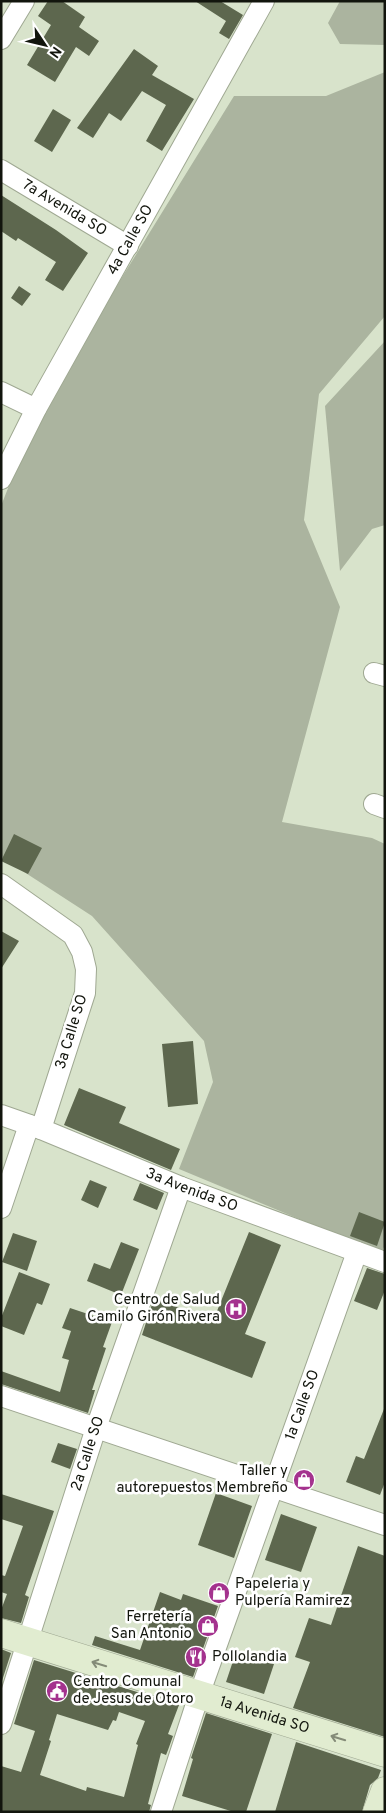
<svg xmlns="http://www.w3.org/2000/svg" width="386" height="1813" font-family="Overpass,sans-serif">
<rect width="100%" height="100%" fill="#d8e3cb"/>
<path fill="#abb49f" d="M340 1H385V45L340 44 328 23Z
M385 72V316L319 394 304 520 340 607 282 822 372 838 385 844V1245L381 1253 179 1169 213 1082 204 1041 92 916 1 857V506L47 389 61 376 234 96H326Z
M385 341V525L372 529 340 571 325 406Z"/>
<path fill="#5d674e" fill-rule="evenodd" d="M48 1H62L85 17 79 27 99 41 89 56 76 47 55 82 27 65 51 25 38 16Z
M195 1H220L243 15 229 39 219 33 226 21Z
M134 49 158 66 152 75 194 99 162 151 146 141 166 105 142 91 121 121 109 113 93 138 77 128Z
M53 109 71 120 52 152 34 141Z
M1 195 56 230 88 253 63 291 45 280 56 262 18 238 16 241 1 231Z
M19 286 31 294 22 306 11 298Z
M14 834 42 848 28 874 1 861Z
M1 931 19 941 1 969Z
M193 1041 198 1104 168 1107 162 1044Z
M79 1088 126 1107 119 1123 180 1149 171 1170 64 1125Z
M90 1180 107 1187 98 1208 81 1200Z
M140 1183 164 1193 157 1210 133 1200Z
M359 1212 385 1222 377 1246 350 1236Z
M249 1232 281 1245 245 1334 266 1342 252 1378 142 1335 154 1298 213 1321Z
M13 1233 37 1241 27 1271 2 1262Z
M121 1242 139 1249 121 1295 87 1281 94 1263 110 1269Z
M367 1268 385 1274V1290L377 1310 354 1301Z
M19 1272 50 1284 42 1305 37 1303 24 1335 1 1326V1318Z
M70 1308 112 1322 103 1347 106 1348 92 1390H95L88 1413 1 1384V1371L60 1392 69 1360 62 1358 71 1331 62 1328Z
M384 1409 385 1482 380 1495 346 1482 356 1456 364 1459Z
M58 1443 77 1449 70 1469 51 1462Z
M216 1493 252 1506 234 1558 198 1545Z
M1 1494 54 1511 25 1595 29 1597 21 1623 1 1618V1610L7 1594 1 1592V1575L5 1576 23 1526 1 1519Z
M281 1514 317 1527 301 1572 265 1560Z
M358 1546 385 1556V1737L293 1708 310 1662 295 1657 309 1618 331 1625Z
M160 1592 181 1600 183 1594 218 1606 193 1677 92 1645 95 1636 140 1650Z
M1 1649 11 1653 1 1684Z
M236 1652 274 1664 264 1694 226 1682Z
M34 1660 179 1705 168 1734 173 1736 168 1750 166 1755 161 1753 148 1804 151 1805 149 1812H1V1766L21 1772 35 1731 14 1724ZM119 1712 145 1721 136 1744 138 1745 124 1797 87 1787 86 1791 40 1775 51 1741 49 1740 57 1714 108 1730 113 1720 116 1721Z
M206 1713 272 1734 246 1812H234L182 1796 193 1759 191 1758Z
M296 1742 381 1770 378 1778 370 1785 362 1812H275Z"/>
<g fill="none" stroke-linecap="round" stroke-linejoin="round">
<g stroke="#9fa892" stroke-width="22">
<g id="street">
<path d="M1 39 24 1"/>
<path id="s1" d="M1 170 128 246"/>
<path d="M1 392 36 409"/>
<path id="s2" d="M1 479 36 409 264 1"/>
<path d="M374 673 385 676"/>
<path d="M374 804 385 808"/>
<path d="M1 884 73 935 82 952 86 969 85 993 41 1129"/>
<path id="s3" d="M1 1115 41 1129 181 1187 385 1262"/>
<path d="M1 1208 29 1125"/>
<path d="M1 1396 385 1525"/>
<path id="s4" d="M1 1724 96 1428 181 1187"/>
<path id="s5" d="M161 1812 199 1695 357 1252"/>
</g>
</g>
<g stroke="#9fa892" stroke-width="29">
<g id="secondary">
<path id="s6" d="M1 1633 385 1753"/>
<path d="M377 1812 385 1791"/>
</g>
</g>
<use href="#street" stroke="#fff" stroke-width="20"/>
<use href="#secondary" stroke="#e1ecd0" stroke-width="28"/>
</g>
<defs><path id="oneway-shaft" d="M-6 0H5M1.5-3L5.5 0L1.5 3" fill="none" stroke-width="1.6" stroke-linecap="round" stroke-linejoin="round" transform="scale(1.25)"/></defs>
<g stroke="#848b78">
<use href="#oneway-shaft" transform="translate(99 1664) rotate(-163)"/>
<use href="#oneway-shaft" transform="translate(338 1738) rotate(-163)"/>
</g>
<defs>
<g id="hospital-disc" transform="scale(1.125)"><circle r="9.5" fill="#a4328e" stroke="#fff"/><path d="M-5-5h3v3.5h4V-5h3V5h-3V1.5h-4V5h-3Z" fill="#fff"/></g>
<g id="shop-disc" transform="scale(1.125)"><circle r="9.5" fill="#a4328e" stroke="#fff"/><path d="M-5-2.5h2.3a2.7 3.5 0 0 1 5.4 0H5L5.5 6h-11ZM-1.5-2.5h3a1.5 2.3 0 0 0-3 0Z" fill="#fff"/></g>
<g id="restaurant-disc" transform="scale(1.125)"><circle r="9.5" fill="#a4328e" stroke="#fff"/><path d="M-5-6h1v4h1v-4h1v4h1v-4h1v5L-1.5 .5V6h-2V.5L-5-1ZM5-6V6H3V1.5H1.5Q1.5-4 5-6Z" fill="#fff"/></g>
<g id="civic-disc" transform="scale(1.125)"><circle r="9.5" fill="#a4328e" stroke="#fff"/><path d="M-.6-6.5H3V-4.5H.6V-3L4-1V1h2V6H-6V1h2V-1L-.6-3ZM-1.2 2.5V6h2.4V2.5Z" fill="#fff"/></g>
</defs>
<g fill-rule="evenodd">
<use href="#hospital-disc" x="236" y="1309"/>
<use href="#shop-disc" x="304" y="1480"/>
<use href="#shop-disc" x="219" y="1593"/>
<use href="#shop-disc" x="208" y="1626"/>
<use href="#restaurant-disc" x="196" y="1657"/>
<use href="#civic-disc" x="57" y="1691"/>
</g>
<g text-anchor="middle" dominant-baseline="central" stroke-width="5" stroke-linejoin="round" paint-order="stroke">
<g font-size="15" fill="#12150d" stroke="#fff">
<text stroke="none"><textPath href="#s1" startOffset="74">7a Avenida SO</textPath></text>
<text stroke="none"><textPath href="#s2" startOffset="272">4a Calle SO</textPath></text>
<text transform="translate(72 1032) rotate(-73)">3a Calle SO</text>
<text stroke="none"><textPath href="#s3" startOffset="205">3a Avenida SO</textPath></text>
<text stroke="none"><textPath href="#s5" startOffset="431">1a Calle SO</textPath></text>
<text stroke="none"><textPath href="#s4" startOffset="284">2a Calle SO</textPath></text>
<text stroke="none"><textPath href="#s6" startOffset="276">1a Avenida SO</textPath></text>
</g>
<g font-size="15" fill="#12150d" stroke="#fff" text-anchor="end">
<text x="220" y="1300">Centro de Salud<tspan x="220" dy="17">Camilo Girón Rivera</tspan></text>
<text x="288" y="1471">Taller y<tspan x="288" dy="17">autorepuestos Membreño</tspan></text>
<text x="235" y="1584" text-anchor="start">Papeleria y<tspan x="235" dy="17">Pulpería Ramirez</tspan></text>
<text x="192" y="1617">Ferretería<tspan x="192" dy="17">San Antonio</tspan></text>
<text x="212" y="1657" text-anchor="start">Pollolandia</text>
<text x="73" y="1682" text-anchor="start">Centro Comunal<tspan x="73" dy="17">de Jesus de Otoro</tspan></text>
</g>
</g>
<rect width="386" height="1813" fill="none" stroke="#12150d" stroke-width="5"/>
<g transform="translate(45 45) rotate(125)" stroke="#ffffff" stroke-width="4" paint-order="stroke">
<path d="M0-4L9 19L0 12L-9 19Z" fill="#12150d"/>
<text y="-8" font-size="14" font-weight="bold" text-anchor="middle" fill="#12150d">N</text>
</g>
</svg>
